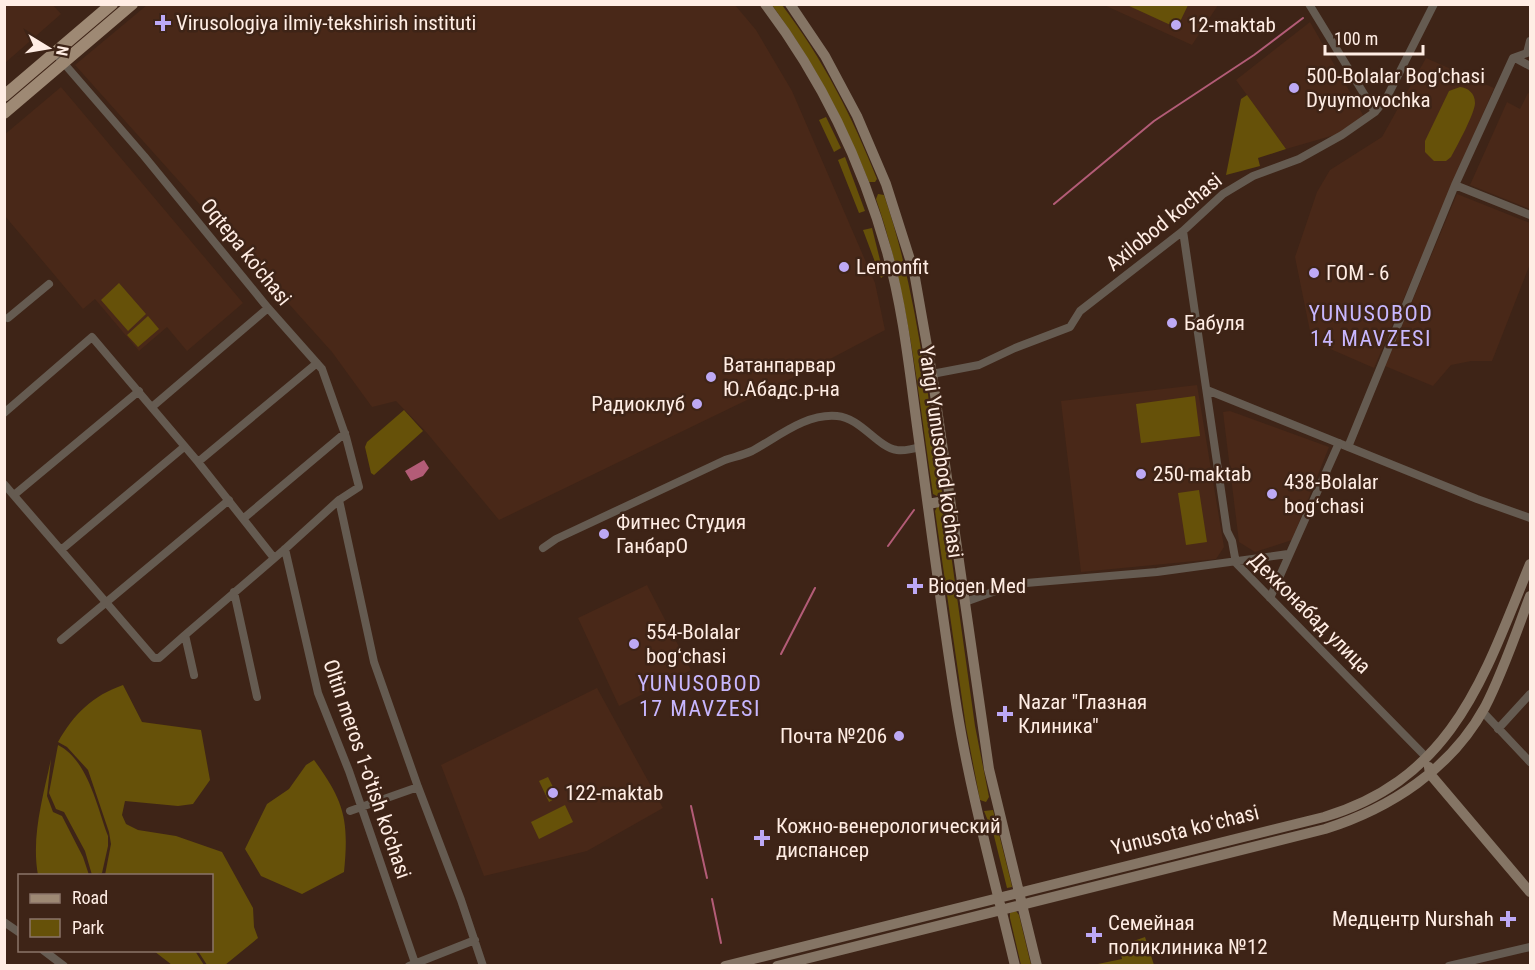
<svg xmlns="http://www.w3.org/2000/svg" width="1535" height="970" font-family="'Roboto Condensed',sans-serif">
<rect width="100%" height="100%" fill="#3e2417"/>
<path fill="#492818" d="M5 4 53 5 61 14 5 63Z
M147 5H735L756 30 792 91 875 283 885 330 813 368 499 520 427 433 396 401 372 407 332 352 75 65Z
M1104 5H1218L1192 45Z
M1310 22 1363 115 1348 131 1286 149 1236 80Z
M1426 58 1494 88 1374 368 1312 341 1295 257 1317 192 1330 170 1382 137Z
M61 87 243 303 187 351 167 327 139 351 95 299 83 309 5 216 4 135Z
M1528 93 1530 94V209L1470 185 1507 102 1520 109Z
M1457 194 1530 223V264L1492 361H1471L1451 365 1433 386 1385 366Z
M1197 385 1224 547 1216 559 1081 572 1061 401Z
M1230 411 1329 447 1292 540 1255 552 1239 542 1223 412Z
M647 585 691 670 619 706 578 618Z
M597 688 663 808 587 851 484 876 441 765Z"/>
<path fill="#665109" d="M772 5H782C823 59 852 116 877 179L875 182H869C842 115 814 63 772 5Z
M1186 5H1188L1177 28 1127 5Z
M1460 87C1468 88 1475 93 1475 103 1475 113 1456 148 1451 157L1446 161H1434L1425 152V141L1449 91Z
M1247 95 1286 149 1258 158 1260 166 1226 175 1241 99Z
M826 117 841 148 834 152 819 120Z
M845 157 865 211 859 213 838 160Z
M878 194 884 195C917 291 927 392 942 492L937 496 933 494C918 394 909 294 876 199Z
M872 228 884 276 881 278 863 230Z
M119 283 146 314 128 331 101 300Z
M148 316 159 329 138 347 127 335Z
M1195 396 1200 436 1141 443 1136 404Z
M404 410 423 431 374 475 371 473 365 447 367 442Z
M1199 490 1207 542 1186 545 1178 493Z
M937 507H941L945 511 975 726 989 797 986 802 980 800 966 727 935 511Z
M123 685 142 722 201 730 210 780 193 804 178 806 125 801 122 815 126 824 138 830 176 836 222 852 253 908 254 927 258 938 225 965H207L198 951 212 950V876L105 875 111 844 109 832 88 770 67 747 58 742C74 714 92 696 123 685Z
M58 745C88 760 97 807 108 836V846L102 873 92 875 85 851 64 812 56 809 49 793Z
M51 759 47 796 53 812 62 816 83 857 89 875H38C31 837 43 797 51 759Z
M314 760C345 802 349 821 344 872L302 894 261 876 245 849 267 804 289 789 306 765Z
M548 777 558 797 549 802 539 781Z
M565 805 573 822 539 839 531 822Z
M993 810 1011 882 1012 887 1007 888 994 836 984 811Z
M1016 911 1019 915 1031 965H1021L1010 918V913Z
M1145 937 1154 965H1093L1122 959 1119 946Z
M154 951H195L204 965H172Z"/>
<path fill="#b35c77" d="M424 460 429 468 423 476 411 481 405 471Z"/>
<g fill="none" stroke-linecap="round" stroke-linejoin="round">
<path stroke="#b35c77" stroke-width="2" d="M1054 204 1154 121 1254 55 1303 18
M888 546 914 510
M781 654 815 588
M691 806 707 878
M712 899 721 943"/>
<path stroke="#655b51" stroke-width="8" d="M1309 4 1375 112
M55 53 144 156 268 308 322 369 346 437 359 487 339 500 374 662 418 787 461 900 483 966
M1515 58 1530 66
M1455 185 1530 215
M1183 231 1227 531 1232 541 1236 563 1427 758
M8 318 49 284
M932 374 979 365 1015 348 1070 327 1080 311 1183 231 1223 194 1253 176 1299 159 1342 135 1375 112 1386 99 1434 4
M1207 390 1477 499 1530 518
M152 407 268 308
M4 413 92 337 198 462 274 558
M1348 447 1455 185 1513 58 1527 53 1530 41
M198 462 317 363
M4 484 154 658H159L185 635
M14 495 139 391
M244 518 345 433
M543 548 556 539 725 460C734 457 743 455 752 451 778 437 806 413 837 416 861 418 877 447 897 450 905 451 913 449 920 447
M285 549 318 693 349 771 415 963
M61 550 184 447
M234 592 257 697
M1270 598 1339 443
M965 602 1001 589 1026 583 1157 572 1288 554
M61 640 229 500
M194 675 185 635 285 549 339 500
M1482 711 1530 762
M1498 729 1530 694
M350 811 418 787
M4 922 20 933
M43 950 64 966
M409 966 475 940
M1449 966 1530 947"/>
<path stroke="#857565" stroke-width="10" d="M765 4C821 78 862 163 887 252 903 309 909 367 917 426 930 520 942 616 957 710 971 796 995 881 1015 966
M790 4 825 56 857 116 886 184 914 272 932 374 989 769 1037 966
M928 504 950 500
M1429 767 1430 774 1530 892
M725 966 1324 817C1454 778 1484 676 1530 564
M777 966 1325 829C1391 808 1451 769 1485 707 1503 672 1516 633 1530 596"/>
<path stroke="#9e8974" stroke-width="12" d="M4 96 112 4
M4 113 132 4"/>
</g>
<g fill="#bda9f5" stroke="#3e2417" stroke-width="2">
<path d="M160 14h6v6h6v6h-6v6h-6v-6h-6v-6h6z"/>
<circle cx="1176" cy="25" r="6"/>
<circle cx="1294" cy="88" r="6"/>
<circle cx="844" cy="267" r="6"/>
<circle cx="1314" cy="273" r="6"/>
<circle cx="1172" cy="323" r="6"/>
<circle cx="711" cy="377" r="6"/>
<circle cx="697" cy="404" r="6"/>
<circle cx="1141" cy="474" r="6"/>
<circle cx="1272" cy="494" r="6"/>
<circle cx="604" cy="534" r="6"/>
<path d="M912 577h6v6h6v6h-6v6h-6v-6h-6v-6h6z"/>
<circle cx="634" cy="644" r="6"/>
<path d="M1002 705h6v6h6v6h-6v6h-6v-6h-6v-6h6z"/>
<circle cx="899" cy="736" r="6"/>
<circle cx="553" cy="793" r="6"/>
<path d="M759 829h6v6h6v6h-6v6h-6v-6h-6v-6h6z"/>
<path d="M1505 910h6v6h6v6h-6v6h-6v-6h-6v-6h6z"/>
<path d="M1091 926h6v6h6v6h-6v6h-6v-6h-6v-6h6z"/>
</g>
<g text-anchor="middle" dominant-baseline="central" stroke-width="5" stroke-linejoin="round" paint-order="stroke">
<g font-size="21" fill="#ffede4" stroke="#3e2417" text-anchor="start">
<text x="176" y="23">Virusologiya ilmiy-tekshirish instituti</text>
<text x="1188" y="25">12-maktab</text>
<text x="1306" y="76">500-Bolalar Bog'chasi<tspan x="1306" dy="24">Dyuymovochka</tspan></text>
<text x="856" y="267">Lemonfit</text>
<text x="1326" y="273">ГОМ - 6</text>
<text x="1184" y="323">Бабуля</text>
<text x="723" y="365">Ватанпарвар<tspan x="723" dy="24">Ю.Абадс.р-на</tspan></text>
<text x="685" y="404" text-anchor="end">Радиоклуб</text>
<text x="1153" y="474">250-maktab</text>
<text x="1284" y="482">438-Bolalar<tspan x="1284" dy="24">bogʻchasi</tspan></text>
<text x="616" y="522">Фитнес Студия<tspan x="616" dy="24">ГанбарО</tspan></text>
<text x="928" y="586">Biogen Med</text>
<text x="646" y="632">554-Bolalar<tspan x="646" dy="24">bogʻchasi</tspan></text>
<text x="1018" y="702">Nazar "Глазная<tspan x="1018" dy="24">Клиника"</tspan></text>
<text x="887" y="736" text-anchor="end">Почта №206</text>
<text x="565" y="793">122-maktab</text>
<text x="776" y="826">Кожно-венерологический<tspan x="776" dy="24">диспансер</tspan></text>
<text x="1494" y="919" text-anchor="end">Медцентр Nurshah</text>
<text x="1108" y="923">Семейная<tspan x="1108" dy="24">поликлиника №12</tspan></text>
</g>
<g font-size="21" fill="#ffede4" stroke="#3e2417">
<text transform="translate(1164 222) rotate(-39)">Axilobod kochasi</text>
<text transform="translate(246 252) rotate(51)">Oqtepa ko'chasi</text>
<text transform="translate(941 452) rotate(82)">Yangi Yunusobod ko'chasi</text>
<text transform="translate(1310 613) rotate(45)">Дехконабад улица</text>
<text transform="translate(367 769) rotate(71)">Oltin meros 1-o'tish ko'chasi</text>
<text transform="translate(1185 830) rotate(-14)">Yunusota koʻchasi</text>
</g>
<g font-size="22" letter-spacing="1.5" fill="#c8b7fe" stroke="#3e2417">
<text x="1371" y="313">YUNUSOBOD<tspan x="1371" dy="25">14 MAVZESI</tspan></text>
<text x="700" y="683">YUNUSOBOD<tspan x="700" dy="25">17 MAVZESI</tspan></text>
</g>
</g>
<rect width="1535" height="970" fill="none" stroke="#ffede4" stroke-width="12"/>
<rect x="18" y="874" width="195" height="78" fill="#3e2417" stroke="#8b7469" stroke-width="1.5"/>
<rect x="30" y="894" width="30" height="9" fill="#9e8974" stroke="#8b7469" stroke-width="1.5"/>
<text x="72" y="904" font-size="18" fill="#ffede4">Road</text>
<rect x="30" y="919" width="30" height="18" fill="#665109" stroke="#8b7469" stroke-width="1.5"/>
<text x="72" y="934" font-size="18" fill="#ffede4">Park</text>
<g transform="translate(48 48) rotate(101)" stroke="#3e2417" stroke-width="4.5" paint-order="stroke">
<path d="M0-4.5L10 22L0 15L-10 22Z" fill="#ffede4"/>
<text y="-9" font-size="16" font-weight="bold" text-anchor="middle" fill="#ffede4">N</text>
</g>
<path d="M1325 45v9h98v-9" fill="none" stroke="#ffede4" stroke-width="3"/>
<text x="1334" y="45" font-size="18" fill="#ffede4" stroke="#3e2417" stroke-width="4.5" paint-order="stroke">100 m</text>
</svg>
